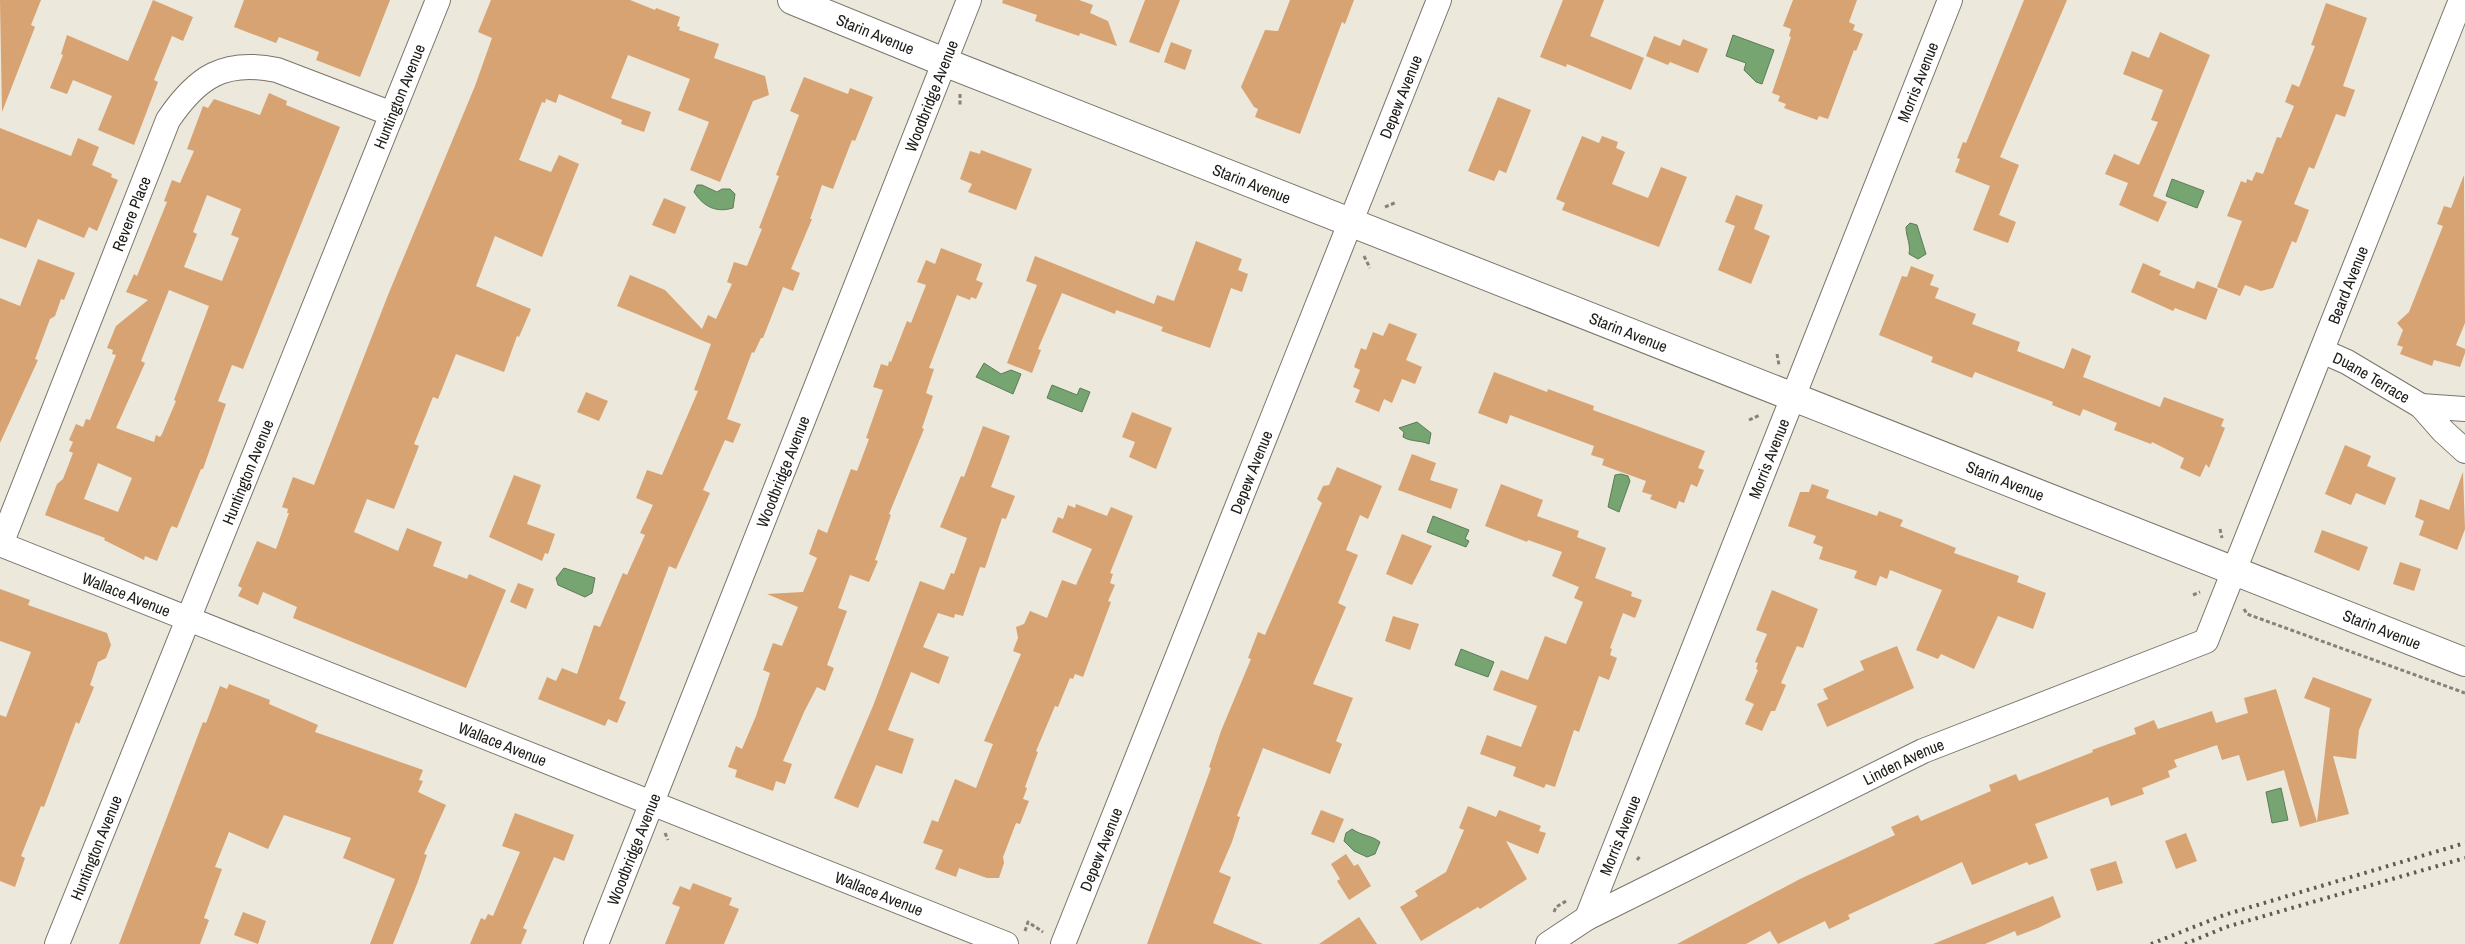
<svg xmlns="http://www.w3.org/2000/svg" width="2465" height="944" font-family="'Archivo Narrow',sans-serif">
<rect width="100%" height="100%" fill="#ece8dc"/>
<path fill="#76a572" stroke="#5c7c57" d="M1733 35 1774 50 1762 84 1756 82 1744 70 1746 63 1726 56Z
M2172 179 2204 191 2197 208 2166 196Z
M697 185H702L717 192 722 189H730L735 194 733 208C716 213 704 207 694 192Z
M1910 223 1917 225 1926 254 1918 259 1909 254C1911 244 1906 237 1906 227Z
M984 363 1001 374 1011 370 1021 374 1013 394 976 377Z
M1052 385 1077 395 1080 388 1090 392 1082 412 1047 398Z
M1417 422 1431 433 1429 444C1420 440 1411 442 1403 437L1404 432 1399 428Z
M1621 474 1628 476 1630 481 1619 512 1608 507 1615 475Z
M1433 516 1469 530 1465 539 1469 541 1466 547 1427 532Z
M564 568 595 578 592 593 585 597 558 585 556 578Z
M1461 649 1494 662 1488 677 1455 665Z
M2281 788 2288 820 2272 823 2266 792Z
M1352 829C1362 836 1371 835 1380 842L1375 854 1367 857 1354 851 1344 841 1346 833Z"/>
<path fill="#d7a372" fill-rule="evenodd" d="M0 0H41L31 25 35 27 2 112Z
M153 0 193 17 183 41 172 36 154 80 158 82 134 145 98 130 112 96 73 80 67 94 50 88 63 55 61 54 67 35 128 61Z
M244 0H390L360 77 316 60 319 52 279 37 276 43 234 27Z
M491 0H630L655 10 656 8 680 17 677 26 680 27 679 30 719 44 714 58 765 76 769 95 753 101 720 182 690 170 709 122 678 110 690 79 628 55 611 98 651 112 644 132 621 124 622 120 559 94 556 103 546 99 545 103 542 102 519 160 551 172 559 155 579 164 542 257 495 236 476 286 531 309 519 337 517 336 504 372 456 354 438 399 433 397 414 444 419 446 394 509 367 499 354 532 398 551 407 528 442 542 433 566 467 579 469 574 506 590 466 688 293 618 297 607 263 592 258 605 238 596 242 588 238 586 257 541 276 549 289 513H287L288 509 282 507 293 477 314 485 388 295 475 86 492 38 478 32Z
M1003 0H1079L1093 5 1090 13 1108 21 1117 46 1080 33 1079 36 1035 21 1037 15 1002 3Z
M1145 0H1180L1159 53 1129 42Z
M1290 0H1354L1345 24 1342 22 1300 134 1255 117 1258 109 1254 107 1241 87 1265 30 1278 31Z
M1563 0H1604L1590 36 1644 58 1631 90 1567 64 1566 67 1540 57Z
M1793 0H1857L1849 22 1855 25 1853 30 1863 34 1856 51 1854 50 1828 119 1819 116 1817 120 1784 108 1786 104 1778 101 1780 96 1772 93 1791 37 1789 36 1791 29 1783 26Z
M2024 0H2067L2000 157 2019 165 1999 215 2016 222 2008 243 1973 230 1990 186 1955 172 1960 159 1957 158 1963 142 1966 143Z
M2326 3 2367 18 2343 86 2355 90 2345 117 2336 114 2314 169 2309 167 2294 204 2309 210 2296 243 2292 241 2273 288 2261 291 2245 285 2240 296 2217 287 2242 221 2227 216 2241 181 2246 183 2247 179 2252 181 2256 172 2263 174 2277 137 2281 138 2294 106 2285 102 2292 84 2299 87 2315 46 2311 45Z
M2160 32 2210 55 2153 196 2167 202 2158 222 2119 205 2128 183 2105 174 2114 154 2139 165 2158 122 2151 120 2163 90 2123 74 2132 51 2149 58Z
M1654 36 1680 46 1683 39 1708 49 1698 73 1670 62 1668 65 1646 56Z
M1171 42 1192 50 1185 70 1164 62Z
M804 77 848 94 850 88 873 97 855 141 852 140 833 189 822 185 810 219H812L791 269 800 273 793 291 783 287 763 338H761L754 353 752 352 727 419 741 424 733 443 725 440 703 490 710 493 676 569 669 566 619 699 626 702 617 723 608 719 605 726 538 699 547 677 556 681 562 668 577 674 594 625 600 627 623 573 627 575 645 535 640 533 653 505 636 498 647 470 662 475 698 391 694 390 711 344 617 306 630 275 665 290 702 329 708 315 716 319 732 284 727 282 734 262 747 266 762 229 759 228 779 176 776 175 799 115 790 111Z
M269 93 287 101 286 105 340 127 243 369 232 365 218 401 226 404 203 469H201L177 528 172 526 170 529 157 561 145 556 144 560 104 540 105 538 45 515 57 484 63 479 73 453 69 451 73 442 69 440 76 424 83 427 86 419 90 420 116 355 112 354 113 350 107 348 116 326 148 300 126 292 134 274 137 276 167 202 164 201 172 180 180 183 194 151 187 149 203 106 208 108 214 99 260 115ZM207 195 241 209 231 235 239 238 222 281 184 267 197 234 193 232ZM169 290 209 306 174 400 176 401 162 434 160 437 156 435 154 442 116 428 145 363 141 361ZM98 463 132 478 118 512 84 499Z
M1498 97 1531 110 1506 173 1499 170 1494 181 1468 171Z
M0 128 71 156 78 138 99 147 92 165 112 174 111 177 118 180 97 231 89 227 84 238 38 219 26 248 0 238Z
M1582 136 1599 143 1602 136 1618 142 1616 148 1625 152 1612 184 1648 198 1661 167 1687 177 1659 247 1562 210 1565 203 1556 199Z
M981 150 1032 169 1016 210 968 192 972 184 960 179 970 151 980 154Z
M2464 175 2465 323 2456 345 2465 349V353L2460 367 2434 360 2432 366 2400 354 2403 347 2397 345 2403 330 2397 323 2409 312 2443 226 2437 224 2444 206 2451 208Z
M1736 195 1763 205 1754 229 1770 236 1751 284 1718 270 1735 226 1725 222Z
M664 198 686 207 675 234 652 225Z
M1196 241 1242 259 1238 270 1248 274 1242 292 1231 288 1210 348 1161 331 1163 327 1116 310 1115 314 1062 293 1038 349 1041 350 1032 373 1007 363 1037 285 1026 281 1035 256 1154 304 1157 295 1174 301Z
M941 248 982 264 976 280 983 283 976 299 971 297 970 300 957 295 929 368 934 369 926 393 933 396 922 428 924 429 889 514 891 515 875 560 878 561 869 582 850 575 838 608 847 611 827 665 834 668 825 691 817 687 804 712 783 761 792 764 785 784 776 781 773 791 735 777 737 770 728 767 736 746 742 749 756 716 770 673 763 670 773 643 782 646 798 607 767 594 803 592 817 558 809 554 818 529 827 533 851 469 857 471 869 439 866 438 883 390 873 387 881 364 888 366 889 361 891 362 907 321 911 323 926 285 917 282 926 260 935 264Z
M38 259 75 273 64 300 61 299 55 316 50 319 35 359 38 360 0 443V298L20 306Z
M2143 263 2161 271 2159 275 2194 289 2197 281 2218 289 2206 320 2175 308 2173 311 2131 292Z
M1911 266 1934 275 1930 285 1939 288 1935 298 1976 314 1972 324 2020 342 2017 351 2064 369 2072 348 2091 356 2083 377 2160 407 2164 397 2224 419 2221 426 2225 428 2209 468 2206 464 2200 477 2180 468 2184 458 2152 442 2151 444 2114 430 2117 423 2083 409 2080 416 2052 405 2053 402 1975 372 1972 378 1931 362 1933 357 1879 335 1902 276 1907 277Z
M1389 323 1417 334 1406 360 1422 367 1415 384 1402 379 1392 403 1384 399 1379 412 1355 402 1360 390 1353 387 1360 370 1354 367 1361 348 1366 350 1373 332 1383 336Z
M1494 372 1547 392 1548 389 1594 406 1593 410 1705 451 1698 468 1704 470 1697 487 1691 484 1684 503 1679 501 1676 509 1650 499 1652 495 1642 492 1646 481 1602 465 1604 459 1591 455 1594 446 1510 415 1507 424 1478 413Z
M586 392 608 401 599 421 577 412Z
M1132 412 1172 428 1156 469 1129 457 1135 442 1122 437Z
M983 426 1010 436 991 487 1015 496 1006 519 1002 518 985 568 980 567 963 616 955 614 954 618 938 613 923 647 949 657 939 684 911 672 888 730 914 739 902 774 876 765 858 808 834 798 873 706 920 581 944 590 951 573 954 574 967 538 940 527 961 476 964 477Z
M2345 445 2371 456 2367 466 2396 478 2385 505 2356 493 2351 505 2325 494Z
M1412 454 1436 463 1430 480 1458 489 1451 509 1398 490Z
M1337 467 1382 486 1368 519 1360 515 1346 550 1358 555 1338 603 1346 607 1313 684 1353 698 1336 741 1342 744 1330 774 1263 748 1237 816 1240 817 1232 842 1219 872 1231 877 1213 923 1263 944H1147L1211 768 1209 767 1221 731 1251 659 1248 658 1258 632 1265 635 1322 503 1317 499 1323 486 1329 485Z
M2463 472 2465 529 2457 550 2419 535 2424 521 2415 517 2420 499 2449 510Z
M514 475 541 485 527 524 555 534 548 554 545 553 542 561 489 537Z
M1501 484 1543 500 1537 516 1579 531 1577 537 1606 548 1595 578 1632 592 1631 596 1642 600 1635 618 1623 613 1610 648 1612 649 1610 655 1617 658 1609 680 1599 676 1579 732 1574 730 1555 787 1546 784 1544 788 1513 776 1516 767 1480 754 1487 735 1521 747 1537 706 1493 690 1501 670 1528 680 1545 636 1566 644 1583 602 1574 598 1579 587 1552 576 1562 552 1528 540 1527 542 1485 526Z
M1812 484 1829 490 1826 498 1877 516 1879 511 1903 520 1900 526 1956 548 1954 553 2019 576 2017 582 2046 593 2033 629 1998 616 1974 669 1941 654 1938 659 1916 650 1942 590 1890 570 1887 579 1880 576 1876 586 1854 578 1857 571 1819 559 1823 547 1813 543 1816 536 1788 526 1800 492H1809Z
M1076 504 1107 516 1111 507 1133 516 1110 573 1113 574 1110 583 1115 585 1108 601 1111 602 1083 677 1075 674 1073 679 1070 678 1058 707 1055 706 1036 751 1038 752 1025 787 1027 788 1023 799 1029 801 1020 824 1016 823 1003 857 1004 863 999 878H987L959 868 956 877 935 869 943 850 923 843 932 820 938 822 955 779 976 788 993 744 984 741 1021 654 1013 651 1018 638 1016 627 1024 624 1030 611 1047 618 1062 580 1076 585 1092 549 1052 532 1058 517 1063 519 1068 505 1075 508Z
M2322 530 2368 547 2359 571 2314 552Z
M1402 534 1432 546 1412 585 1386 574Z
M2400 562 2421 569 2414 591 2393 584Z
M518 583 534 589 526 609 510 602Z
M0 589 30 600 28 605 107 633 111 645 106 658 98 662 90 685 94 687 79 724 76 722 44 807 41 806 21 856 25 858 15 887 0 881V715L6 717 31 652 0 641Z
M1772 590 1818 609 1803 648 1797 646 1781 683 1786 685 1775 711H1771L1762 731 1745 724 1754 704 1745 700 1758 670 1756 669 1758 663 1755 662 1767 634 1756 630Z
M1393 616 1419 624 1410 650 1385 641Z
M1897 646 1914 688 1827 727 1817 704 1828 699 1823 689 1864 670 1860 661Z
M2313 677 2372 699 2359 730 2356 759 2333 756 2349 814 2317 822 2330 708 2304 698Z
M229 684 270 700 269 704 318 725 315 732 423 770 419 780 423 781 418 792 446 805 424 854 427 855 417 884 393 944H370L395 879 343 858 351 838 284 815 268 849 229 832 215 867 222 869 204 918 209 920 200 944H119L203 722 206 723 220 686 227 689Z
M2276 689 2317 822 2300 827 2284 770 2247 781 2239 755 2222 760 2217 745 2174 760 2177 767 2168 771 2170 777 2142 788 2144 794 2111 806 2108 797 2035 824 2048 858 2029 865 2027 862 1972 885 1962 862 1848 915 1850 919 1829 929 1825 921 1778 944 1770 931 1746 944H1677L1800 879 1895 835 1891 827 1918 815 1921 821 1991 791 1989 785 2016 774 2019 781 2093 752 2092 750 2136 734 2134 728 2154 720 2158 729 2212 711 2216 723 2248 713 2244 698Z
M1468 806 1496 817 1499 810 1541 826 1539 831 1546 833 1538 854 1506 841 1527 879 1480 909 1478 907 1421 941 1400 907 1418 896 1415 891 1446 872 1464 830 1459 828Z
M1321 810 1344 819 1334 843 1311 834Z
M515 813 574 835 564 861 554 857 523 928 527 930 521 944H470L481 918 485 920 488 914 493 916 520 852 502 846Z
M2186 833 2197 861 2176 869 2165 841Z
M1346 854 1354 866 1358 864 1371 886 1349 900 1337 881 1340 879 1331 864Z
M2116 861 2123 883 2097 891 2090 869Z
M693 883 732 898 729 905 739 909 724 944H665L680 907 672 904 680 886 690 890Z
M2053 896 2061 917 2038 928 2017 936 2015 931 1985 944H1933Z
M243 912 266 921 258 944 234 935Z
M1359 917 1377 944H1319Z"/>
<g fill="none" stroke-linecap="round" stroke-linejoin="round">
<g stroke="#79756b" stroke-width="26">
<g id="street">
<path id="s1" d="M2322 351 2347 362 2421 406 2443 431 2465 451"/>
<path d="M2421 406 2465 409"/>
<path id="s2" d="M0 544 1006 944"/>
<path id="s3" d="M1 544 168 120C197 77 224 59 277 70L392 114"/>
<path id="s4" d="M1587 918 1950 0"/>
<path id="s5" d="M57 944 438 0"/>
<path id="s6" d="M596 944 969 0"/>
<path id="s7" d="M1063 944 1439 0"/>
<path id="s8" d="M1548 944 1587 918 1923 751 2206 641 2461 0"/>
</g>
</g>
<g stroke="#79756b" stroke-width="30">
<g id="secondary">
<path id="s9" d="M792 0 944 62 2465 662"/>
</g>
</g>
<path stroke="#85827a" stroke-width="3" stroke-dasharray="4 2.5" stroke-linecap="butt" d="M960 94V106
M1385 207 1397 202
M1364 256 1370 268
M1777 354 1779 365
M1749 420 1760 415
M2220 529 2222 538
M2193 595 2200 592
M2244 609 2247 614 2465 693
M665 833 668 840
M1637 860 1641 855
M1554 912 1556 907 1568 900
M1025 931 1028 922 1043 932"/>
<use href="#street" stroke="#fff" stroke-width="24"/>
<use href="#secondary" stroke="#fff" stroke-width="28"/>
<path stroke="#5d5a54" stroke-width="4" stroke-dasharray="2.5 5" stroke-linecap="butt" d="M2151 944 2224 915 2465 843
M2185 944 2226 927 2465 858"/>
</g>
<g text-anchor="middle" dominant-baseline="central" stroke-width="5" stroke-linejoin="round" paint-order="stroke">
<g font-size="16" fill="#1e1c18" stroke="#ece8dc">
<text stroke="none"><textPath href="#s9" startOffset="90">Starin Avenue</textPath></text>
<text stroke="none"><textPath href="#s4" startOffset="899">Morris Avenue</textPath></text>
<text stroke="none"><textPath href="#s6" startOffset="912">Woodbridge Avenue</textPath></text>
<text stroke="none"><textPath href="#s5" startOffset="914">Huntington Avenue</textPath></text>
<text stroke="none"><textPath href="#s7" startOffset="912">Depew Avenue</textPath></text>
<text stroke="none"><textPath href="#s9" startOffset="495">Starin Avenue</textPath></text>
<text stroke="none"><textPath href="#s3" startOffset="355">Revere Place</textPath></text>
<text stroke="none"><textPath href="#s8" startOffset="1109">Beard Avenue</textPath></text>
<text stroke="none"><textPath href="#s9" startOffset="900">Starin Avenue</textPath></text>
<text stroke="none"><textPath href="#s1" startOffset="56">Duane Terrace</textPath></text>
<text stroke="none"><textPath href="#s4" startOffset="494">Morris Avenue</textPath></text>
<text stroke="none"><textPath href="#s5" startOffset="509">Huntington Avenue</textPath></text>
<text stroke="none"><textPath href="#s6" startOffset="508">Woodbridge Avenue</textPath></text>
<text stroke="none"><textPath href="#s7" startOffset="508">Depew Avenue</textPath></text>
<text stroke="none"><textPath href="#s9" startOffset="1305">Starin Avenue</textPath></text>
<text stroke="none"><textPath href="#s2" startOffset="136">Wallace Avenue</textPath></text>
<text stroke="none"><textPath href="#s9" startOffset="1710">Starin Avenue</textPath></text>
<text stroke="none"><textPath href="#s2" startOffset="541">Wallace Avenue</textPath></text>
<text stroke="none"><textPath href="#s8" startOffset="400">Linden Avenue</textPath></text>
<text stroke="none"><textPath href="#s4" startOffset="89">Morris Avenue</textPath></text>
<text stroke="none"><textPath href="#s5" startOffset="104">Huntington Avenue</textPath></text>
<text stroke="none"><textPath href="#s7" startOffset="102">Depew Avenue</textPath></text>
<text stroke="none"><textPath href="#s6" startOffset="102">Woodbridge Avenue</textPath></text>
<text stroke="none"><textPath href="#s2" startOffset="946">Wallace Avenue</textPath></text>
</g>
</g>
</svg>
